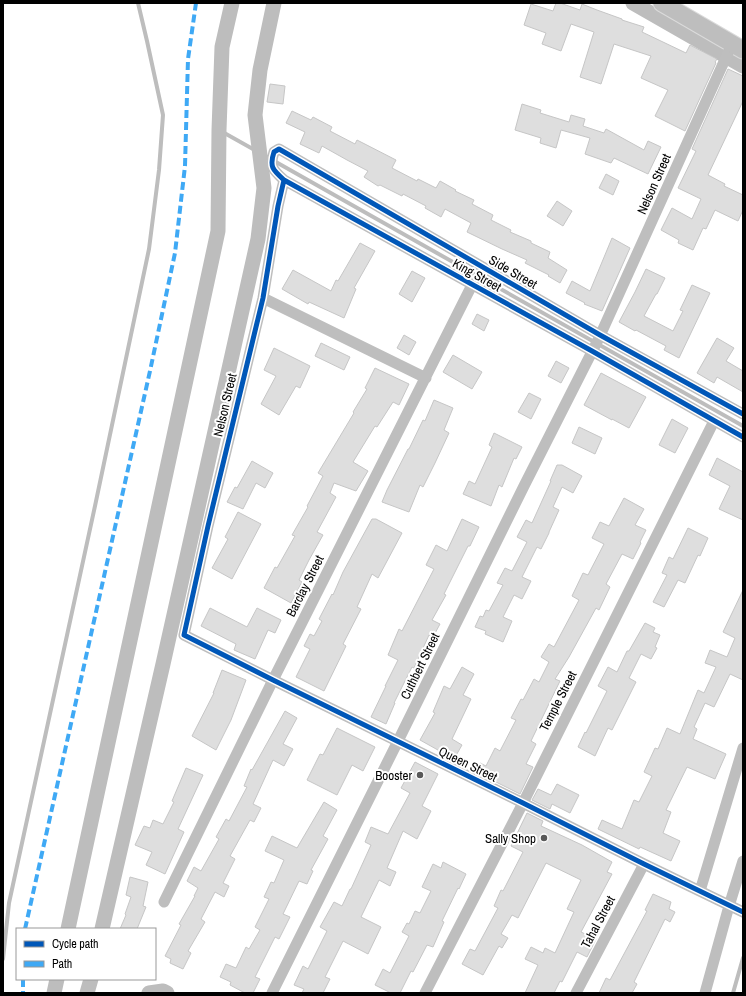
<svg xmlns="http://www.w3.org/2000/svg" width="746" height="996" font-family="'Archivo Narrow',sans-serif">
<rect width="100%" height="100%" fill="#fff"/>
<g fill="none" stroke-linecap="round" stroke-linejoin="round">
<path stroke="#bdbdbd" stroke-width="4" d="M219 130 260 153 743 426
M3 959 9 903 95 506 149 249 159 170 163 115 147 41 138 3
M733 993 743 958"/>
<path stroke="#bdbdbd" stroke-width="15" d="M633 3 743 66
M68 929 218 231 219 130 222 47 232 3
M102 929 163 664 258 239 264 188 255 115 260 70 274 3
M54 993 57 979
M87 993 91 979
M149 993 163 991 167 993"/>
</g>
<path fill="#dedede" stroke="#c6c6c6" d="M556 3H560L580 10 582 4 597 10 622 19V20L644 27 642 32 686 53 690 45 717 59 715 62 716 63 685 131 655 116 668 90 641 78 651 56 614 44 601 84 580 77 594 32 571 24 561 51 542 44 546 33 524 25 531 4 553 11Z
M728 69 743 76V101L708 175 725 184 724 186 743 195V210L738 221 715 210 706 229 703 228 693 250 678 243 679 240 661 230 672 208 692 219 701 199 678 188 696 151 692 149Z
M270 84 285 86 283 104 267 102Z
M522 104 541 110 540 113 569 122 571 115 585 119 583 126 604 133 606 129 644 150 648 141 661 147 648 174 614 158 611 163 585 154 590 138 561 130 556 148 540 143 541 138 515 130Z
M292 111 311 120 313 117 332 127 330 131 355 144 357 140 396 160 392 168 417 181 418 179 436 188 440 181 456 190 455 191 474 200 472 204 493 215 491 220 511 230 510 232 531 241V243L550 252 548 258 567 270 560 283 548 276 549 275 525 263 527 260 502 249 467 232 471 223 445 209 441 217 425 208 426 206 403 194 402 196 380 185 378 186 364 177 368 171 347 160 322 146 319 153 300 144 305 132 286 123Z
M606 174 619 181 613 195 599 188Z
M557 201 572 211 563 226 547 216Z
M612 238 630 248 602 311 584 304 585 303 566 293 572 281 590 291Z
M360 243 375 251 354 288 356 289 344 318 309 302 308 304 282 289 293 270 331 291 336 280 338 281Z
M646 269 665 278 657 294H656L644 316 673 331 683 311 680 310 692 285 710 293 679 358 664 350 666 346 636 330 635 331 619 322 635 292Z
M412 271 425 278 412 302 399 294Z
M477 314 489 320 484 331 472 324Z
M404 335 416 342 409 355 397 348Z
M717 338 734 348 726 361 743 371V392L717 377 714 383 697 373Z
M321 343 350 357 344 370 315 356Z
M274 348 310 366 300 388 296 386 279 415 261 404 276 376 264 370Z
M453 355 482 372 472 389 443 372Z
M556 361 569 368 561 383 548 376Z
M375 368 409 384 399 405 393 402 377 427 375 426 353 462 368 471 356 491 334 483 330 493 336 497 317 532 323 535 309 560 299 580 302 582 291 603 264 588 275 567 277 568 295 536 292 535 308 507 307 506 323 476 318 473 354 413 353 412 367 389 365 388Z
M601 373 646 397 629 428 612 419V420L584 405Z
M529 393 541 399 531 419 518 412Z
M434 400 453 408 444 430 449 433 435 463 423 487 420 485 409 512 382 502 387 490 408 449H409L423 420 425 421Z
M672 419 688 428 675 453 659 445Z
M579 427 602 438 595 454 572 443Z
M494 433 522 447 516 459 514 458 502 487 499 485 491 506 463 494 469 481 475 484 492 447 489 445Z
M717 458 743 472V520L719 509 730 486 709 475Z
M252 461 273 473 265 488 256 483 243 509 227 502 235 487 237 488Z
M557 465H562L582 476 573 493 562 487 553 507 559 510 549 532V533L541 549 537 547 522 577 531 581 522 599 514 595 503 617 512 621 503 642 485 634 486 631 475 627 480 616 483 617 486 610 489 611 503 585 497 583 505 568 512 571 527 542 517 537 526 520 532 523 551 481H550Z
M624 498 644 509 635 525 646 530 640 542 641 543 633 559 622 554 606 584 610 587 599 610 596 608 569 657 555 679 560 681 531 741 536 744 526 764 533 767 520 794 476 772 480 763 486 766 495 748 500 751 516 720 511 718 521 699 523 700 534 679 539 682 549 662 541 657 549 644 554 647 579 600 572 596 583 573 588 575 604 544 592 538 600 522 609 526Z
M238 512 261 524 232 579 212 568 228 539 225 537Z
M372 519H376L402 533 378 578 372 574 357 607 361 609 343 644 346 646 324 691 296 677 310 649 304 646 310 634 314 636 322 621 319 619 332 594 333 595 343 572Z
M462 519 479 527 470 546H468L444 594 446 595 432 620 440 624 433 637 429 635 414 668 412 667 394 703H395L386 724 371 717 386 686H385L398 660 388 655 399 629 402 631 434 569 426 565 436 545 447 551Z
M688 528 708 538 700 556 698 555 685 583 678 580 664 607 653 602 667 575 662 573 669 557 673 559Z
M743 590V680L730 674 714 707 705 703 694 727 697 729 693 739 726 754 715 779 687 767 666 810 671 812 663 833 680 841 671 861 640 847 639 849 598 829 602 820 622 829 634 800 639 802 652 776 644 772 655 748 658 749 667 728 680 734 698 690 704 693 716 667 705 663 710 650 727 657 735 638 723 632Z
M210 608 247 627 257 608 281 620 275 633 268 630 255 659 234 650 236 644 201 626Z
M645 623 655 628 653 632 660 635 655 647 657 648 651 659 641 654 629 678 636 682 612 730 608 728 595 756 578 747 585 732 586 733 607 691 598 686 608 667 617 672 627 651H629Z
M462 667 474 674 463 695 471 699 452 739 462 745 454 759 420 740 435 713 433 712 444 686 450 689Z
M222 670 246 680 231 720 216 750 192 736 214 693H213Z
M285 711 297 718 283 744 293 749 284 766 273 760 253 804 261 808 254 822 250 820 230 856 235 859 223 883 229 886 224 897 215 892 201 919 205 922 188 951 191 953 183 969 170 963 171 959 165 956 181 925 179 924 195 896H194L198 888 187 881 194 867 201 871 219 839 216 837 226 819 229 821 247 787 244 786 251 769 252 770Z
M337 728 375 747 363 771 352 765 337 795 307 780 320 754 323 755Z
M415 762 438 774 422 806 431 811 417 839 403 831 387 868 396 872 390 886 379 880 361 917 381 927 368 954 343 941 325 977 330 979 323 993H302L304 989 294 985 303 966 308 969 327 931 320 927 334 902 342 906 350 889H351L371 845 365 842 371 827 388 834 410 793 401 788Z
M186 768 203 775 178 829 184 832 165 874 146 865 152 852 135 845 144 826 150 828 153 820 163 824 174 802 172 801Z
M557 784 579 795 570 813 552 804 550 809 532 800 538 789 551 795Z
M324 802 337 810 323 836 328 839 311 870 313 871 307 884 299 881 283 914 290 917 279 939 275 937 255 977 260 979 253 993H245L230 985 231 982 220 977 226 964 236 968 246 947 249 949 260 930 255 927 269 899 264 897 271 882 274 883 284 860 265 851 272 836 297 848Z
M527 813 543 821 541 826 582 845 612 862 607 872 612 874 581 932 596 939 587 957 577 952 562 982 560 981 554 993H525L538 965 525 959 531 947 543 953 545 948 555 953 574 912 567 909 581 880 546 863 518 918 512 915 501 934 508 938 502 948 499 946 483 975 462 964 470 949 475 951 498 908 494 906 501 890 503 891 523 852 511 846Z
M443 862 466 874 459 889 458 888 442 921 444 922 433 947 427 945 413 972 411 971 400 993H391L375 985 383 969 390 973 409 936 402 932 407 923 409 924 415 911 420 913 431 891 422 887 433 864 441 868Z
M130 877 148 882 143 906 146 907 137 929H120L126 915 125 914 131 897 126 895Z
M653 894 671 902 669 909 675 912 670 922 665 919 634 982 637 984 632 993H599L606 978 610 980 647 911 645 910Z"/>
<g fill="none" stroke-linecap="round" stroke-linejoin="round">
<g stroke="#dbdbdb" stroke-width="19">
<path id="primary" d="M662 3 743 50"/>
</g>
<path stroke="#bebebe" stroke-width="11" d="M284 180 278 206 263 298 208 526 184 635 273 680 523 803 644 864 743 912
M263 298 426 378
M743 414 600 335 279 149 274 152C269 167 273 170 284 180L592 351 743 437
M700 891 743 748
M164 902 273 680 472 285
M272 993 398 741 524 486 599 338 732 44
M425 993 523 803 714 421
M576 993 644 864
M705 993 729 906 743 861"/>
<use href="#primary" stroke="#bebebe" stroke-width="17"/>
<path stroke="#3fa9f5" stroke-width="4" stroke-dasharray="8 4" stroke-linecap="butt" d="M25 929 150 371 175 253 185 166 188 59 196 3
M23 979V993"/>
<g stroke="#fff" stroke-width="8">
<path id="cycleway" d="M284 180 278 206 263 298 208 526 184 635 273 680 523 803 644 864 743 912
M743 414 600 335 279 149 274 152C269 167 273 170 284 180L592 351 743 437"/>
</g>
<use href="#cycleway" stroke="#0057b8" stroke-width="5"/>
</g>
<g fill="#595959" stroke="#fff" stroke-width="1.5">
<circle cx="420" cy="775" r="4"/>
<circle cx="544" cy="838" r="4"/>
</g>
<g text-anchor="middle" dominant-baseline="central" stroke-width="4" stroke-linejoin="round" paint-order="stroke">
<g font-size="13" fill="#000" stroke="#fff">
<text transform="translate(654 184) rotate(-66)">Nelson Street</text>
<text transform="translate(513 272) rotate(30)">Side Street</text>
<text transform="translate(477 275) rotate(29)">King Street</text>
<text transform="translate(225 405) rotate(-77)">Nelson Street</text>
<text transform="translate(305 586) rotate(-63)">Barclay Street</text>
<text transform="translate(420 666) rotate(-64)">Cuthbert Street</text>
<text transform="translate(558 701) rotate(-63)">Temple Street</text>
<text transform="translate(468 764) rotate(26)">Queen Street</text>
<text transform="translate(598 922) rotate(-62)">Tahal Street</text>
</g>
<g font-size="13" fill="#000" stroke="#fff" text-anchor="end">
<text x="412" y="775">Booster</text>
<text x="536" y="838">Sally Shop</text>
</g>
</g>
<rect width="746" height="996" fill="none" stroke="#000000" stroke-width="8"/>
<rect x="16" y="928" width="140" height="52" fill="#ffffff" stroke="#999999"/>
<rect x="24" y="941" width="20" height="6" fill="#0057b8" stroke="#999999"/>
<text x="52" y="948" font-size="12" fill="#000000">Cycle path</text>
<rect x="24" y="961" width="20" height="6" fill="#3fa9f5" stroke="#999999"/>
<text x="52" y="968" font-size="12" fill="#000000">Path</text>
</svg>
